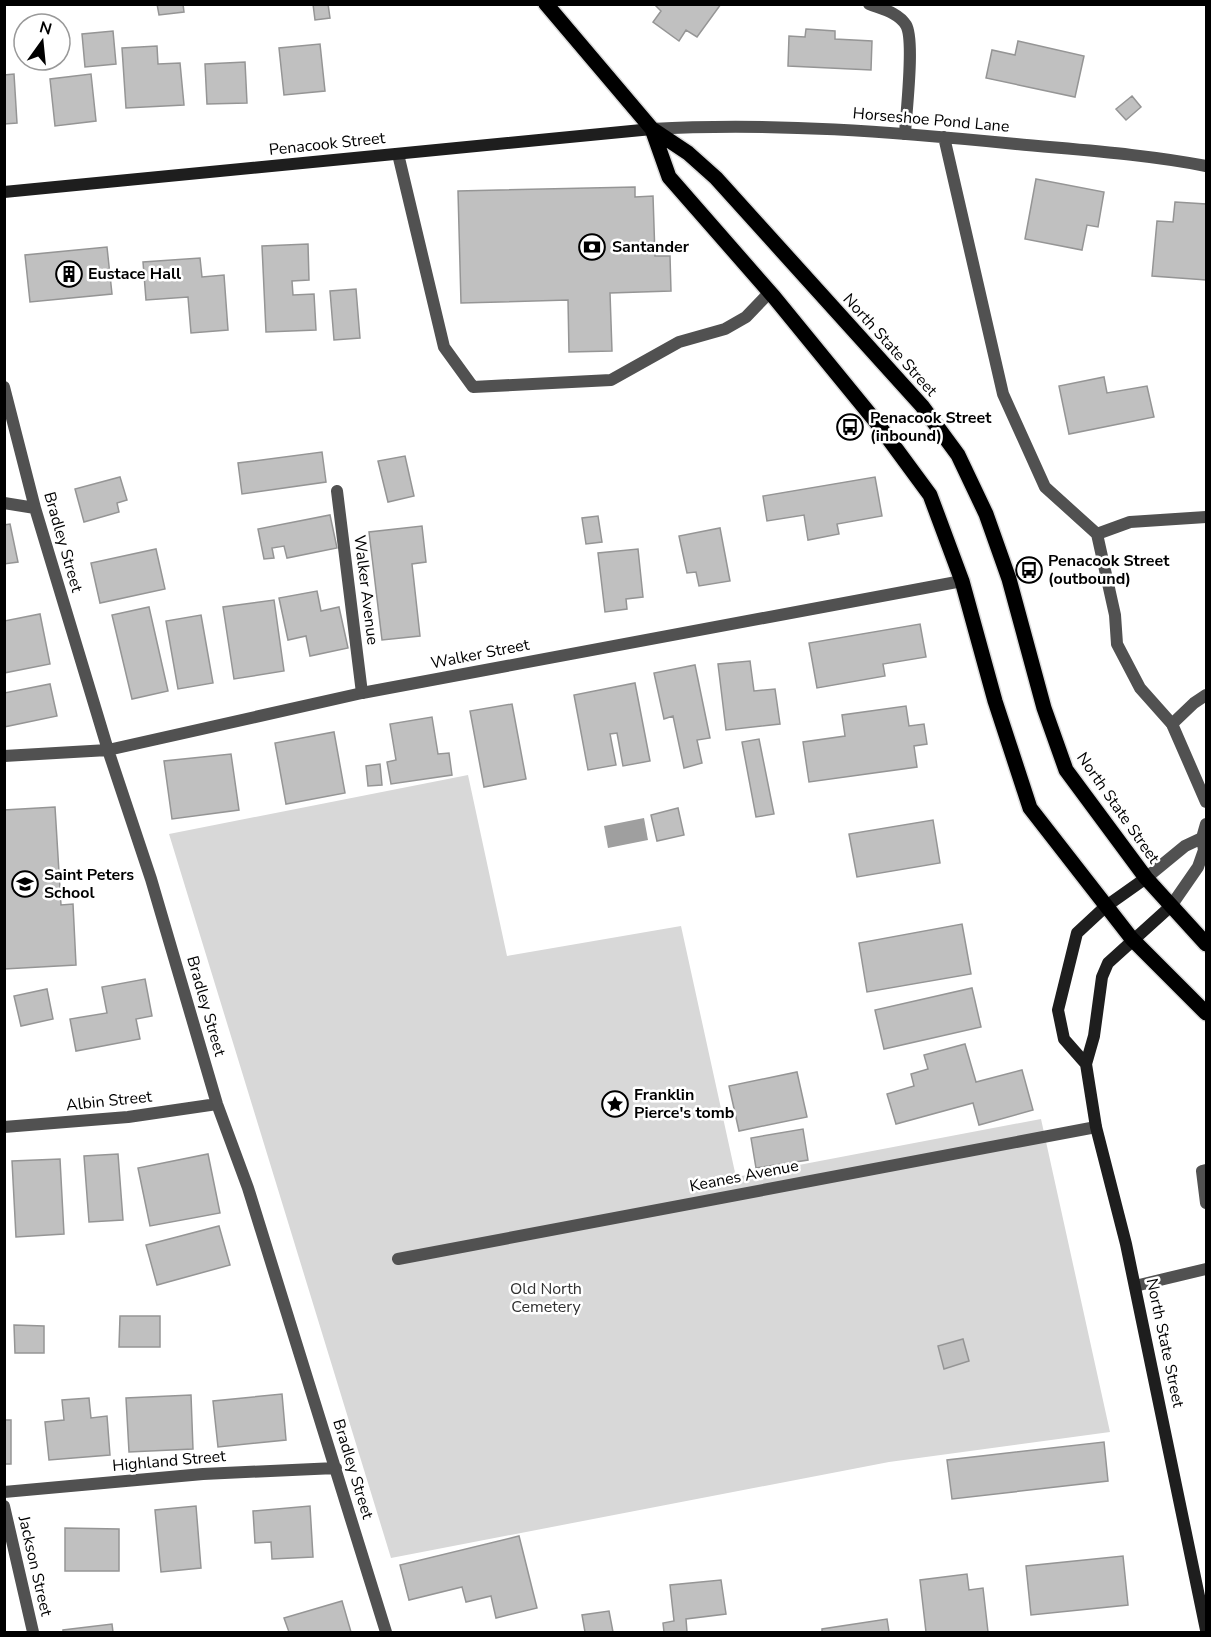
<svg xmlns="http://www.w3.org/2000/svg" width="1211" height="1637" font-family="'Nunito Sans',sans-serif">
<rect width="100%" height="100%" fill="#fff"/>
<path fill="#d8d8d8" d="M468 775 507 956 681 926 736 1177 1041 1119 1110 1432 889 1462 391 1558 169 834Z"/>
<path fill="#9f9f9f" d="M644 818 648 840 608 848 604 826Z"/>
<path fill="#c0c0c0" stroke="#959595" stroke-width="1.5" d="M157 4H183L184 12 159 15Z
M313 4H328L330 18 315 20Z
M654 4H721L697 37 686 30 679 41 653 22 661 11Z
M806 29 835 31V39L872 41 871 70 788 66 789 36 805 37Z
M113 31 116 64 85 67 82 34Z
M1018 41 1084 56 1075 97 986 78 992 50 1015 55Z
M320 44 325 91 284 95 279 48Z
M157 46 158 64 180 63 184 105 126 108 122 48Z
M245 62 247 103 207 104 205 64Z
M14 74 17 123 4 124V75Z
M91 74 96 121 55 126 50 79Z
M1132 96 1141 107 1126 120 1116 109Z
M1036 179 1104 192 1098 227 1087 225 1082 250 1025 239Z
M635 187V197L653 196 655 256H670L671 291 610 293 612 351 569 352 568 300 461 303 458 191Z
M1175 202 1206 204V280L1152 276 1157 221 1173 222Z
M308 244 309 280 292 281 293 295 314 294 316 330 266 332 262 246Z
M107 247 112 294 30 302 25 255Z
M200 258 202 277 224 275 228 330 191 333 188 297 146 300 143 262Z
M356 289 360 338 334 340 330 291Z
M1104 377 1107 393 1147 386 1154 417 1069 434 1059 386Z
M322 452 326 482 242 494 238 463Z
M405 456 414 496 388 502 378 461Z
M120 477 127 500 117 503 119 512 84 522 75 489Z
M875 477 882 516 837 524 839 534 808 540 804 515 767 521 763 496Z
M330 515 337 548 287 558 284 546 272 548 274 558 264 559 258 529Z
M598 516 602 542 586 544 582 518Z
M10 524 18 562 4 564V525Z
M422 526 426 562 412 564 420 636 382 640 369 532Z
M720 528 730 581 699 586 696 572 687 573 679 536Z
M156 549 165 589 100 603 91 563Z
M638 549 643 597 626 599 627 609 605 612 598 553Z
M317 591 321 611 339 607 348 648 310 656 306 636 288 640 279 598Z
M274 600 284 671 234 679 223 607Z
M149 607 168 691 132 699 112 615Z
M40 614 50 664 4 673V621Z
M201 615 213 683 178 689 166 621Z
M920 624 926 657 883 664 885 676 817 688 809 643Z
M750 661 754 691 775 689 780 724 726 730 718 664Z
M695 665 710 738 697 740 702 763 684 768 673 716 664 719 654 673Z
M635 683 650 761 623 766 617 733 610 734 616 765 588 770 574 695Z
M50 684 57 716 4 727V693Z
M512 704 526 779 484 787 470 711Z
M906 706 909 726 924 724 927 744 914 746 917 767 809 782 803 742 845 736 842 715Z
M432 717 438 754 449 753 452 775 391 784 387 762 396 760 390 724Z
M334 732 345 793 286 804 275 743Z
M759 739 774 814 756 817 742 742Z
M231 754 239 810 172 819 164 761Z
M380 764 382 785 368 786 366 766Z
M55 807 61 905 73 904 76 965 4 969V810Z
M678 808 684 835 657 841 651 815Z
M933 820 940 863 857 877 849 834Z
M962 924 971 974 867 992 859 943Z
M145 979 152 1016 136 1019 140 1039 76 1051 70 1019 107 1013 102 987Z
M972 988 981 1027 884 1049 875 1010Z
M47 989 53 1019 21 1026 14 996Z
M965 1044 976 1082 1022 1070 1033 1110 979 1125 973 1103 896 1124 887 1094 914 1086 911 1074 928 1069 924 1055Z
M797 1072 807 1117 739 1131 729 1086Z
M803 1129 808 1160 756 1168 751 1138Z
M118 1154 123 1220 89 1222 84 1156Z
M208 1154 220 1213 150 1226 138 1168Z
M60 1159 64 1234 16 1237 12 1161Z
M219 1226 230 1265 157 1285 146 1245Z
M120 1316H160V1347H119Z
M14 1325 44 1326V1353H15Z
M963 1339 969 1361 944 1369 938 1346Z
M282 1394 286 1440 218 1447 213 1401Z
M191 1395 193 1449 129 1452 126 1398Z
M89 1398 91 1418 107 1416 110 1455 49 1460 45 1422 64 1420 62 1400Z
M4 1420H11V1464H4Z
M1104 1442 1108 1481 952 1499 947 1460Z
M196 1506 201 1568 161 1572 155 1510Z
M310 1506 313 1557 272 1559 271 1542 255 1543 253 1511Z
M65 1528 119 1529V1571H65Z
M519 1536 537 1608 496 1618 491 1596 466 1602 462 1587 409 1600 400 1565Z
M1123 1556 1128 1605 1031 1615 1026 1566Z
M967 1574 969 1590 983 1588 988 1632H926L920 1580Z
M721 1580 726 1614 686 1619 687 1632H664L663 1623 674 1621 670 1585Z
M342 1601 351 1632H289L284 1618Z
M609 1611 613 1632H585L582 1615Z
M887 1619 889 1632H822V1629Z
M112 1624 113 1632H63V1630Z"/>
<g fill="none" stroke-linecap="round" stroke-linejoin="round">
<g stroke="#dbdbdb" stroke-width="18">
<path id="primary" d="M546 4 652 129 688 153 716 178 922 406 958 455 986 514 1009 579 1044 708 1066 770 1146 878 1206 944
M652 129 669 177 774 297 877 423 930 495 962 581 995 701 1030 808 1132 939 1206 1013"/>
</g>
<path stroke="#515151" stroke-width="12" d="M869 4C881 9 898 12 906 25 915 40 906 113 905 134
M398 154 444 347 473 387 611 380 679 342 725 329 746 317 770 292
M337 491 362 693
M1097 534 1130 522 1206 517
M1172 724 1194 703 1206 695
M1206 1170 1202 1171 1206 1203
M398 1259 1096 1127
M1135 1286 1206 1269"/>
<path stroke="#515151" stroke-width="12" d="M652 129C774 122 895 132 1016 144 1079 150 1144 154 1206 166
M944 137 1003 394 1045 487 1097 534 1115 615 1117 644 1140 688 1172 724 1206 802
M4 387 35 508 108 750 151 879 217 1104 248 1188 386 1632
M4 503 35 508
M4 756 108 750 362 693 962 581
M1146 878 1185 846 1202 838
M1171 906 1198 867 1204 850 1202 838 1206 824
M4 1127 128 1117 217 1104
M4 1492 203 1474 336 1468
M4 1506 33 1632"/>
<path stroke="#1e1e1e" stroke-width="12" d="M4 192 652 129
M1171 906 1108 963 1102 977 1094 1036 1086 1064 1096 1127 1126 1244 1206 1630
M1086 1064 1064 1039 1058 1010 1077 933 1105 907 1146 878"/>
<use href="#primary" stroke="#000" stroke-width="15"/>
</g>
<defs>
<g id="bank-ring" transform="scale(1.35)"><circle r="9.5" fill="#fff" stroke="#000" stroke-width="1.5"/><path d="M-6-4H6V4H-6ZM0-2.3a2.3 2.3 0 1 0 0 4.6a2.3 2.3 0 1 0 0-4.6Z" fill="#000"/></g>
<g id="building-ring" transform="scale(1.35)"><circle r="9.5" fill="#fff" stroke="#000" stroke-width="1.5"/><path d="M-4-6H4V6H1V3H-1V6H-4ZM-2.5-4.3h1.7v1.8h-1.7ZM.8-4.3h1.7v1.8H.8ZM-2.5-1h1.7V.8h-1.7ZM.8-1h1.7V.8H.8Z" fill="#000"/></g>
<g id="bus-ring" transform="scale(1.35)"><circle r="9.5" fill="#fff" stroke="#000" stroke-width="1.5"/><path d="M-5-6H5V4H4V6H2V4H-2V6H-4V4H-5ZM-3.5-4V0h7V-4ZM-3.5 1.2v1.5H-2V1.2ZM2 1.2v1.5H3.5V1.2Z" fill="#000"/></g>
<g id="school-ring" transform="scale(1.35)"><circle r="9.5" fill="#fff" stroke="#000" stroke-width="1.5"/><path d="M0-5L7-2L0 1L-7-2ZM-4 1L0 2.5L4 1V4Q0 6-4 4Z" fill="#000"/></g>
<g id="sight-ring" transform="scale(1.35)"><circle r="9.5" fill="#fff" stroke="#000" stroke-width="1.5"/><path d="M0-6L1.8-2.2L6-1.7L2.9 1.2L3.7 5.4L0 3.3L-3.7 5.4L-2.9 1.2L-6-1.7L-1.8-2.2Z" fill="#000"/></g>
</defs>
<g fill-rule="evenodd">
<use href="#bank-ring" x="592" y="247"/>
<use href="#building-ring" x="69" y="274"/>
<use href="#bus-ring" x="850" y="427"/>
<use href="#bus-ring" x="1029" y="570"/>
<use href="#school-ring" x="25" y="884"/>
<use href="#sight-ring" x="615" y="1104"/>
</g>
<g text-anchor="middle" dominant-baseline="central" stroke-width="5" stroke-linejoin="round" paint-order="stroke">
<g font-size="16" fill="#000" stroke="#fff">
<text transform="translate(931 120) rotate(5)">Horseshoe Pond Lane</text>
<text transform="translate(327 144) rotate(-6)">Penacook Street</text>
<text transform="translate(890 345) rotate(48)">North State Street</text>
<text transform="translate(63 542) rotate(74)">Bradley Street</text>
<text transform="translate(366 590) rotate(83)">Walker Avenue</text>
<text transform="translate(480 654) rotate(-11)">Walker Street</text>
<text transform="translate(1118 808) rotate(55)">North State Street</text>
<text transform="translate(206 1006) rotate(74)">Bradley Street</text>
<text transform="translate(109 1101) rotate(-6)">Albin Street</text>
<text transform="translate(744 1176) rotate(-11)">Keanes Avenue</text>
<text transform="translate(1165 1343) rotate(78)">North State Street</text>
<text transform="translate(169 1461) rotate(-5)">Highland Street</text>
<text transform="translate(353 1469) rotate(73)">Bradley Street</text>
<text transform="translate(35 1566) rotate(77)">Jackson Street</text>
</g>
<g font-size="16" font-weight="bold" fill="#000" stroke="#fff" text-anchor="start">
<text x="612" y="247">Santander</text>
<text x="88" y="274">Eustace Hall</text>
<text x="870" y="418">Penacook Street<tspan x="870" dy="18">(inbound)</tspan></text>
<text x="1048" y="561">Penacook Street<tspan x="1048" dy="18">(outbound)</tspan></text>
<text x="44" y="875">Saint Peters<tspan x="44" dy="18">School</tspan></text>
<text x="634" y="1095">Franklin<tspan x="634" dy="18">Pierce's tomb</tspan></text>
</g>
<g font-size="16" fill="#2f2f2f" stroke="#fff">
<text x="546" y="1289">Old North<tspan x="546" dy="18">Cemetery</tspan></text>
</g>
</g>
<rect width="1211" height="1637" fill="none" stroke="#000000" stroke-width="12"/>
<g transform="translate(42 42) rotate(15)"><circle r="28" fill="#ffffff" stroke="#999999" stroke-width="1.5"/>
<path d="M0-4.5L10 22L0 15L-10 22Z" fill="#000000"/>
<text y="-9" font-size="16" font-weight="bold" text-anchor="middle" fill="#000000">N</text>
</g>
</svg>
